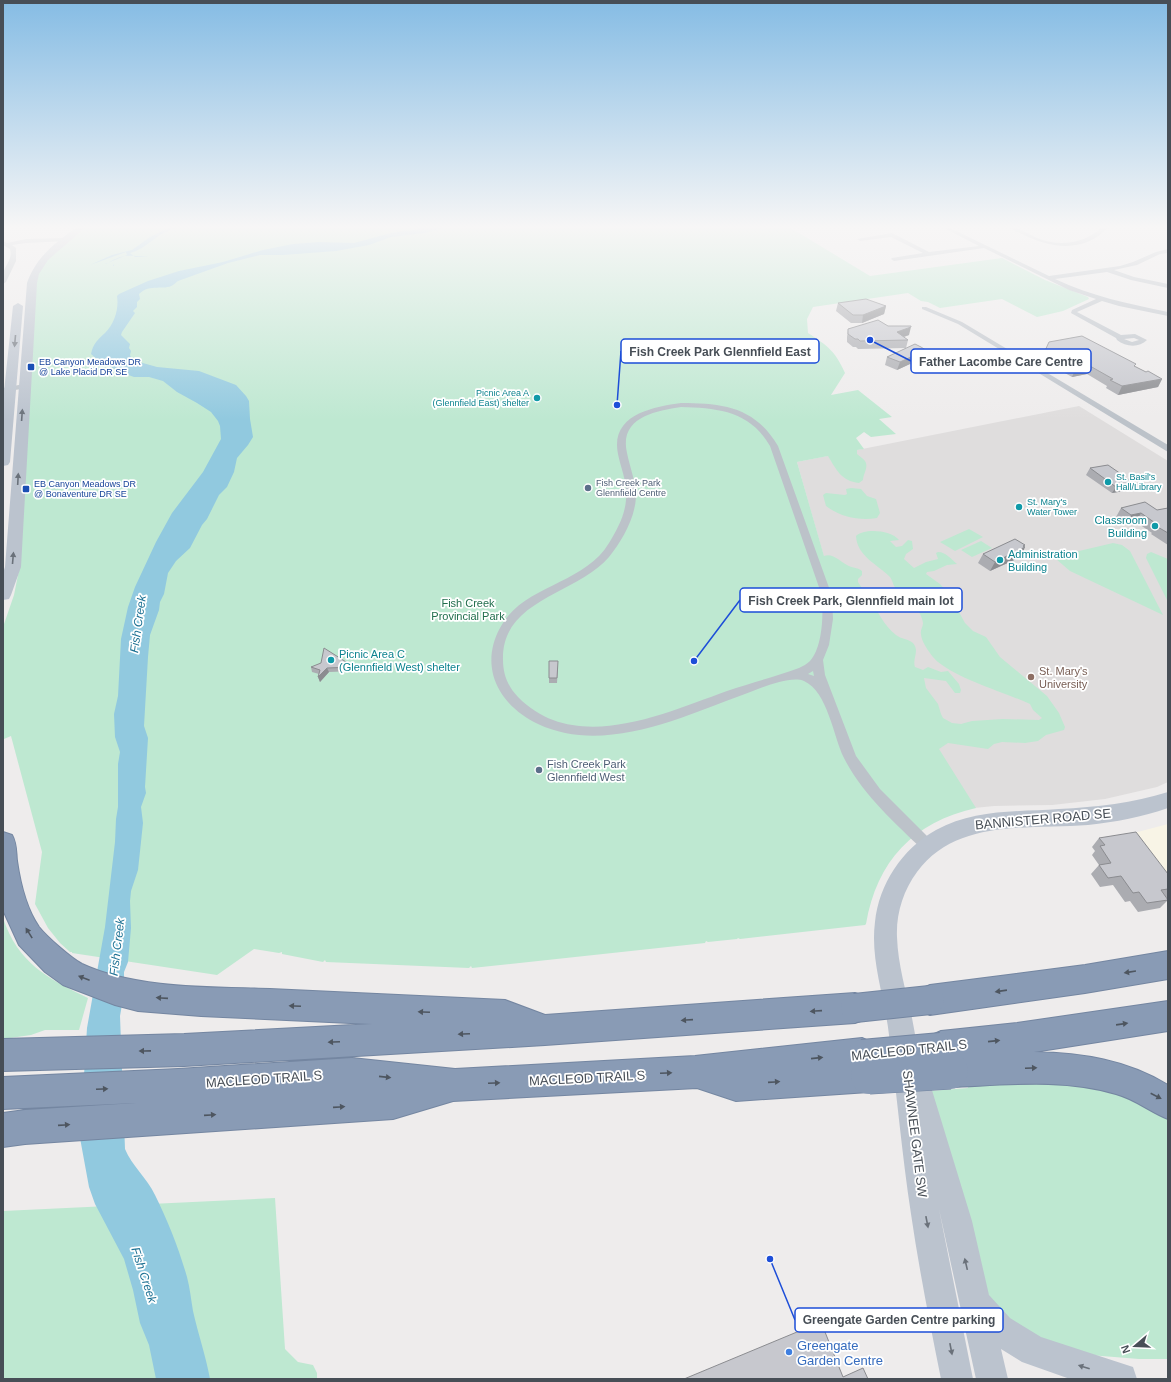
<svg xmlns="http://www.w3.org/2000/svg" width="1171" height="1382" font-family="Arial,sans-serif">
<rect width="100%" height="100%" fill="#eeecec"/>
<path fill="#f8f4e6" d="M1168 824V884L1130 834Z"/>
<path fill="#dfdddd" d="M1079 406 1168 461V782L1157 787 1105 799 1052 805 994 806 974 808 828 571 797 462Z"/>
<path fill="#bee8d1" d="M86 227H789L870 276 1002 258 1045 280 1088 297 1089 299 1063 311 1037 317 1002 299 940 308 928 302 921 301 908 293 813 307 807 319 808 333C828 346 835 351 845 373L831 395 858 390 892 417 879 419 896 434 871 437 864 432 856 438 864 449 857 450V454C859 456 863 458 865 461 869 467 863 474 863 480L859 483C841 481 836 469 828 456L797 462 824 556C833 553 839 561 847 565 852 568 857 567 862 571V575L858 579V582C861 587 865 592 869 597 877 610 884 626 896 635 901 639 909 639 913 643 920 651 912 659 915 667L923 670 928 667 941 672 948 671 959 684 961 690 960 693H955L946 681 924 678 926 688 938 704 941 714 943 718 952 723 961 724 972 721 1003 719 1039 720 1042 718 1033 710 1030 704C1004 692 960 680 938 662 932 657 921 642 921 634 920 630 923 627 923 623 922 615 916 607 911 601 907 596 902 594 897 590 893 586 893 581 890 577 877 564 857 556 856 536 864 528 891 530 899 540L890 541 896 547 902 546 908 540 912 541 913 549 906 554 904 559 914 568 926 562 938 559 936 553 938 552C946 552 951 559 957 564L947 565 934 571 927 572 926 574 940 584 949 594 965 623 973 631 986 637 1000 657 1047 696 1059 713 1065 727 1064 730 1046 735 1038 741 1025 743 1002 742 994 744 988 749 948 743 939 749 976 808C913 822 877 861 866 924L865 925 740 939 738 938 737 939 708 942 706 941 705 943 472 968 471 966 469 968 326 962 325 960 323 962 282 954V952L279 953 254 949 217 975 72 953V952H70L60 943 48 928 35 904 42 852 11 736 4 739 3 738V627L14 595 20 565 35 290 39 272 46 261Z
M851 488 861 489 867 496 876 499 880 513 877 518C860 521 840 517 826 506L823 495 826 493 845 495 847 494 846 489Z
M969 529 983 537 955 551 940 542Z
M981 541 992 548 972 557 961 550Z
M1113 543 1122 545 1130 551 1163 615 1070 571 1056 559 1062 555Z
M1151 552 1168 559V602L1146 558 1147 554Z
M3 918C18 963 47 978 88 998L79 1030H45L31 1035 3 1039Z
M1081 1081 1160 1108 1168 1121V1359H1139L1077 1354 1036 1342 994 1306 984 1285 930 1091 968 1088 967 1084Z
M275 1198 285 1349 298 1362 313 1365 317 1373V1379H3V1211Z"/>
<path fill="#91c9df" d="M170 227H205C194 230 181 226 170 230 155 235 145 250 130 253L135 257H149C128 256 125 253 106 264H113L114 266H113V264H105L127 255 126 252 90 265 112 255 132 250 150 237Z
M416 227H446L425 233 391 237 369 245 336 251 283 255H260L228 263 178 281C176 282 175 284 173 285 164 291 150 283 139 294L140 299 137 302V307L133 311 135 313 122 332 121 335 130 344 129 348 131 351 130 355 132 360 157 367 199 371 236 385 246 396 249 401 250 419 253 437 248 445 237 458 234 472 227 487 219 495 207 519 202 525 190 548 176 561 168 573 164 594 160 602 159 610 150 635 148 657 144 726 148 738 145 787 146 793 141 807 143 823 138 870 131 891 130 901 131 928 128 962 124 972V993L120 1016 125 1149C132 1166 147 1178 155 1195 168 1221 179 1249 187 1277 190 1288 191 1300 193 1311 198 1334 206 1356 210 1379H156L149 1345 140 1323 133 1290 124 1259 95 1204 89 1187 80 1138 87 1028 105 927 115 842 116 819 118 807V764L120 752 115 737 114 714 118 696 121 639 128 607 135 587 156 542 172 513 203 472 221 439 220 426 218 421 211 412 197 403 177 392 163 381 149 377H134L120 372 111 367 106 363 98 360 91 354C93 344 98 339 105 333 115 323 119 308 117 296L119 294 148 281 179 271 223 262 263 250 293 244 319 242 354 243 391 233 417 229Z"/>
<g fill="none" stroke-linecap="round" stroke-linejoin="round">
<g stroke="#7486a1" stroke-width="2">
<path id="highway" d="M3 832 12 835C17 844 16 852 17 861 20 882 27 910 39 927 47 937 71 958 82 964 135 989 212 987 270 989 348 993 427 996 505 1000L545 1015 855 993 866 997 870 1008 866 1019 855 1023 545 1045 184 1066 3 1071V1039L184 1034 372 1024 201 1016 138 1011 115 1005 63 985 45 972 19 945 3 910Z
M1168 951V979L1085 993 930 1015 919 1010 915 1000 919 990 930 985 1085 965Z
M1168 1001V1031L1034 1052C1082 1053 1127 1060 1168 1085V1119C1150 1112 1135 1099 1116 1094 1063 1078 1005 1085 950 1087L939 1082 934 1071 938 1061 930 1058 925 1047 930 1036 941 1031 1017 1023Z
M862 1038 873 1043 878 1054 874 1062 880 1065 885 1076 880 1087 869 1092 736 1101 697 1088 453 1101 393 1119 25 1144 3 1147V1113L25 1110 136 1103 3 1109V1077L178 1069 352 1058 455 1069 695 1056Z"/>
</g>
<path fill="#bcc2c9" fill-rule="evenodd" d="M942 227H948L1049 276 1120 266 1133 262 1156 252 1168 249V253L1160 254 1137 265 1114 270 1134 277 1168 284V288L1131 280 1107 272 1055 279C1091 296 1129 304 1168 312V316L1119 306 1102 301 1077 312 1121 335 1135 334 1147 340C1139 348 1126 347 1117 340L1116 338 1071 313 1072 310 1096 299 1069 290 984 248 894 261 891 259 892 258 923 253 891 237 860 241 857 239 892 233 929 252 979 246ZM1134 338 1139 340 1132 342 1124 339Z
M1008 227C1018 226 1028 234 1037 238 1059 247 1085 244 1102 227H1108C1085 254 1049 248 1022 234 1017 232 1012 230 1008 227Z
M64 238 67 240 66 241 26 243 12 245 16 248V261L6 282 3 284C3 281 2 277 3 274 5 264 13 260 10 249L3 245V241L7 243 26 239Z
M922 307H926L962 322 1168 445V452L958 324 922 309Z
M24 384 28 386 27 388 3 392V388Z
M681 403C723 403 755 407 778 446L832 596 833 619 829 645 823 660 825 675 856 756 880 789 933 842 935 846 933 850 928 852 923 850C895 823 862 794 844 758 833 736 828 692 804 681 790 675 759 689 745 694 682 717 604 755 538 724 523 717 508 705 500 691 488 671 489 648 500 628 522 585 584 585 609 543 617 530 625 515 626 500 628 484 621 469 618 454 610 415 652 407 681 403ZM681 407C718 408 750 411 770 446L821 593C824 611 823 647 810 661 807 664 803 666 799 668 775 677 750 683 727 691 663 714 575 755 518 697 508 687 503 674 503 660 501 599 578 594 609 557 622 541 635 518 636 497 636 482 630 468 627 453 619 418 654 411 681 407ZM813 671 814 676 808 674Z"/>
<path fill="#bbc3ce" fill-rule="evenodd" d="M77 227H86L48 260 39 274 37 283 21 567 11 595 9 599 3 600V573L5 567 27 283C36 257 56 242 77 227Z
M18 303 23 306 10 462 8 465 3 466V401L13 306Z
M1168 792V808C1142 817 1116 822 1088 825 1029 830 957 818 917 872 903 891 896 914 897 937 898 965 906 991 912 1018 916 1037 918 1056 920 1075L927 1078 931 1087 972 1221 989 1295 1010 1318 1041 1337 1133 1367 1137 1379H1070L1022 1362 1001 1349 1008 1379H976L939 1209 973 1379H941C930 1324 919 1269 911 1214 902 1155 897 1095 889 1035 885 998 870 960 875 922 879 884 902 849 936 830 974 809 1017 812 1059 809 1097 807 1133 803 1168 792Z"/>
<use href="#highway" fill="#899bb5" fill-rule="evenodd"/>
<g stroke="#7486a1" stroke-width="30" stroke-linecap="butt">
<path id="highway-bridge-far1" d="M855 1008 930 1000
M862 1054 941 1047"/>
</g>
<g stroke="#7486a1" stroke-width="37" stroke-linecap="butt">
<path id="highway-bridge" d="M869 1076 950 1071"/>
</g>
<use href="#highway-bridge-far1" stroke="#899bb5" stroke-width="28"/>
<use href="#highway-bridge" stroke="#899bb5" stroke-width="36"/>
</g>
<path fill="#abacb1" d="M838 303 886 306 884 314 862 323H851L836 311Z
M888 326 909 335 904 337 908 340 906 348 858 349 856 347H853L847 342V337L848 329Z
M915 344 941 360 938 368 921 371 910 364 897 370 885 365 887 357Z
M1043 355 1135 366 1146 372 1162 379 1158 387 1118 395 1106 388 1107 386 1087 374 1072 377 1056 368 1039 363Z
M1090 468 1134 483 1130 490 1112 493 1086 475Z
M1121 508 1157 510 1168 508V545L1151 534 1152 533 1136 522 1126 524 1116 517Z
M1024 547 1021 557 990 571 978 563 983 554Z
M558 666 557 683H549V678Z
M311 667H354L355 671 329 672 320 682 318 677 319 674 312 672Z
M1099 838 1168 889V897H1166L1168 899V900L1160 908 1138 912 1130 901 1125 902 1113 885 1100 887 1091 874 1099 865 1092 855 1095 851 1092 847Z"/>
<path fill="#8b8c90" d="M886 306 884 314 862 323 863 315Z
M911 327 909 335 894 340 897 332Z
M913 356 910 364 897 370 900 362Z
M941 360 938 368 921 371 923 363Z
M1090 366 1087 374 1072 377 1076 368Z
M1162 379 1158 387 1118 395 1122 386Z
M1134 483 1130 490 1112 493 1116 487Z
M1141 513 1136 522 1126 524 1131 515Z
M1025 545 1023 548 1025 547 1021 557 990 571 995 562Z
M327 668 329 672 320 682 318 677Z"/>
<path fill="#c7c8ce" stroke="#8b8c90" d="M866 299 886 306 863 315H853L838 303Z
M878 320 888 326H911V327L897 332 908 340 860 341 858 339H855L848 334V329Z
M1082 336 1136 364 1134 366 1146 372 1148 371 1162 379 1122 386 1110 380 1113 379 1090 366 1076 368 1060 360 1043 355 1049 342Z
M915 344 921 347 941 360 923 363 913 356 900 362 887 357Z
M1108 465 1134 483 1116 487 1090 468Z
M1145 502 1157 510 1168 508V533L1156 526 1158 525 1141 513 1131 515 1121 508Z
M1015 539 1025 545 1023 546 1025 547 995 562 983 554Z
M324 648 354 667 327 668 318 677 320 670 311 667 321 663Z
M549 661H558L557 678H549Z
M1136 832 1168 874V889L1161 890 1168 900 1147 903 1139 892 1133 893 1121 876 1108 878 1099 865 1111 863 1100 846 1105 845 1099 838Z
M821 1322 843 1377 863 1368 868 1379H684Z"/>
<defs><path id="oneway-solid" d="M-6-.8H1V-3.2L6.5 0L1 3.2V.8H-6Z"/></defs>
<g fill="#6a717a">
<use href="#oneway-solid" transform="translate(15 341) rotate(95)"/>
<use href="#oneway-solid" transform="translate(22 415) rotate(-86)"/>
<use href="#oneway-solid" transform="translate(18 479) rotate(-87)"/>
<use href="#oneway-solid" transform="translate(13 558) rotate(-85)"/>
<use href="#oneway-solid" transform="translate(927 1222) rotate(79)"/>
<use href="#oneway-solid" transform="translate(966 1264) rotate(-103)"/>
<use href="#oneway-solid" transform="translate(951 1349) rotate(79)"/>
<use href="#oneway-solid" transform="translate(1084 1367) rotate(-162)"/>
</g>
<g fill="#4e5660">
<use href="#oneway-solid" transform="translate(29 933) rotate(-122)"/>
<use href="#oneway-solid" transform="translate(1130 972) rotate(171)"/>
<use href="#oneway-solid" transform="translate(84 978) rotate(-159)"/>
<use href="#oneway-solid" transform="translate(1001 991) rotate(172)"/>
<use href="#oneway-solid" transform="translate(162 998) rotate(-176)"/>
<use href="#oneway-solid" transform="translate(295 1006) rotate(-177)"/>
<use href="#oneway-solid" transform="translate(816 1011) rotate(176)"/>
<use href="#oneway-solid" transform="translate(424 1012) rotate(-177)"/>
<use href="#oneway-solid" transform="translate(687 1020) rotate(176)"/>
<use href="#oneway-solid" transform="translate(1122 1024) rotate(-8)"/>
<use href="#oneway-solid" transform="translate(464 1034) rotate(177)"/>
<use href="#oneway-solid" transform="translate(994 1041) rotate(-6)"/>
<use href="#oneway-solid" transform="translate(334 1042) rotate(177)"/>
<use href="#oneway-solid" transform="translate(145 1051) rotate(179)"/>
<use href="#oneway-solid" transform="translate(817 1058) rotate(-6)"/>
<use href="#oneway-solid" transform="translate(1031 1068) rotate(-2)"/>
<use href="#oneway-solid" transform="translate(666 1073) rotate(-3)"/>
<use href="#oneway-solid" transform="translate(385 1077) rotate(6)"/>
<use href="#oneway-solid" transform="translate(774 1082) rotate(-4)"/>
<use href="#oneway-solid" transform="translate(494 1083) rotate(-3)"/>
<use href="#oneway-solid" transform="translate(102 1089) rotate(-3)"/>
<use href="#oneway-solid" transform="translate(1156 1096) rotate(27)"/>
<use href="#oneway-solid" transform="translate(339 1107) rotate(-4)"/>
<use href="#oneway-solid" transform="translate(210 1115) rotate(-4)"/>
<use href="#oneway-solid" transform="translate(64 1125) rotate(-4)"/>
</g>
<linearGradient id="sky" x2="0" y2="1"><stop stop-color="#85bce4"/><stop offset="0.54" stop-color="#f7f6f6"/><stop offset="1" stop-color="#f7f6f6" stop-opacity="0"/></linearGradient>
<rect width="1171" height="420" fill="url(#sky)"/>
<g fill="#1a4fb4" stroke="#fff" stroke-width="1.5">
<rect x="27" y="363" width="8" height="8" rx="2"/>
<rect x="22" y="485" width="8" height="8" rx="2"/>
</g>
<g fill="#0f9aa8" stroke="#fff" stroke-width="1.5">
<circle cx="537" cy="398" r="4"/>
<circle cx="1108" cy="482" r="4"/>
<circle cx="1019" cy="507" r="4"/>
<circle cx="1155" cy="526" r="4"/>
<circle cx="1000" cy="560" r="4"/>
<circle cx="331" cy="660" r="4"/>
</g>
<g fill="#5c6f8a" stroke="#fff" stroke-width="1.5">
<circle cx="588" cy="488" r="4"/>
<circle cx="539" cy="770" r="4"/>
</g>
<circle fill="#8d6e63" stroke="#fff" stroke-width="1.5" cx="1031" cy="677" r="4"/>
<circle fill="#3f7fe0" stroke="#fff" stroke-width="1.5" cx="789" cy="1352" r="4"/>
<g text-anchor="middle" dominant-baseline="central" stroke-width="3.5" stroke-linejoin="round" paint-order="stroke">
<g font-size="9" fill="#164399" stroke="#fff" text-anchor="start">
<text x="39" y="362">EB Canyon Meadows DR<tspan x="39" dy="10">@ Lake Placid DR SE</tspan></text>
<text x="34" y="484">EB Canyon Meadows DR<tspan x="34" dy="10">@ Bonaventure DR SE</tspan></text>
</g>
<g font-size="9" fill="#0d838f" stroke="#fff" text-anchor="start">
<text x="529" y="393" text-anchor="end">Picnic Area A<tspan x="529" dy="10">(Glennfield East) shelter</tspan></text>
<text x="1116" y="477">St. Basil's<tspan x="1116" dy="10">Hall/Library</tspan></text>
<text x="1027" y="502">St. Mary's<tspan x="1027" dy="10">Water Tower</tspan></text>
</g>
<g font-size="9" fill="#4e5e75" stroke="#fff" text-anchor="start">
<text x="596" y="483">Fish Creek Park<tspan x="596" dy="10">Glennfield Centre</tspan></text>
</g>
<g font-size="11" fill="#0d838f" stroke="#fff" text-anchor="start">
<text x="1147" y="520" text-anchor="end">Classroom<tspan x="1147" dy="13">Building</tspan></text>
<text x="1008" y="554">Administration<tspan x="1008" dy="13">Building</tspan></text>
<text x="339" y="654">Picnic Area C<tspan x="339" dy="13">(Glennfield West) shelter</tspan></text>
</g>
<g font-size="11" fill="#216e4d" stroke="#fff">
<text x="468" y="603">Fish Creek<tspan x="468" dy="13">Provincial Park</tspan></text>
</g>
<g font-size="11" fill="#785e54" stroke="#fff" text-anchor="start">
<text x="1039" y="671">St. Mary's<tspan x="1039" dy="13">University</tspan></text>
</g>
<g font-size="11" fill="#4e5e75" stroke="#fff" text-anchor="start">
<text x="547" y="764">Fish Creek Park<tspan x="547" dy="13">Glennfield West</tspan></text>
</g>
<g font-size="12" font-style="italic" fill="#1d7193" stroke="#fff">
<text transform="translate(138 624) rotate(-82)">Fish Creek</text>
<text transform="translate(117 947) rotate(-83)">Fish Creek</text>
<text transform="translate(144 1275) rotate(72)">Fish Creek</text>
</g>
<g font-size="13" fill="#474e56" stroke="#fff">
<text transform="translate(1043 819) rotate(-5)">BANNISTER ROAD SE</text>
<text transform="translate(909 1050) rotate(-6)">MACLEOD TRAIL S</text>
<text transform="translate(587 1078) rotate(-3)">MACLEOD TRAIL S</text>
<text transform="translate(264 1079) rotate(-4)">MACLEOD TRAIL S</text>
<text transform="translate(915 1134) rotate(83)">SHAWNEE GATE SW</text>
</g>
<g font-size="13" fill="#366cbe" stroke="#fff" text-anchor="start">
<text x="797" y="1345">Greengate<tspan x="797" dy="15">Garden Centre</tspan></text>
</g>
</g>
<path fill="none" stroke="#1d4ed8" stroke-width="1.5" d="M617 405L621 351M870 340L911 361M694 661L740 600M770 1259L795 1320"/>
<g fill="#1d4ed8" stroke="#fff" stroke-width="1.5">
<circle cx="617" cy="405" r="4"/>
<circle cx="870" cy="340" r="4"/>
<circle cx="694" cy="661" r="4"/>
<circle cx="770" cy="1259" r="4"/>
</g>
<g fill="#fff" stroke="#1d4ed8" stroke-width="1.5">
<rect x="621" y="339" width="198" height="24" rx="4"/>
<rect x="911" y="349" width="180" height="24" rx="4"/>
<rect x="740" y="588" width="222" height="24" rx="4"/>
<rect x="795" y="1308" width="208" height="24" rx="4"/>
</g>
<g font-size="12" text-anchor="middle" font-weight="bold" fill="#474e56">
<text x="720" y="356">Fish Creek Park Glennfield East</text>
<text x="1001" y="366">Father Lacombe Care Centre</text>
<text x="851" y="605">Fish Creek Park, Glennfield main lot</text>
<text x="899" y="1324">Greengate Garden Centre parking</text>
</g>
<rect width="1171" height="1382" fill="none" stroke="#474e56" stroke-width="8"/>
<g transform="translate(1135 1346) rotate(251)" stroke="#ffffff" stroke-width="3" paint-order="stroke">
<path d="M0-3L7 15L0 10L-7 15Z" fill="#474e56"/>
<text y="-6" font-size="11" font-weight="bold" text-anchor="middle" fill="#474e56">N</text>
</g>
</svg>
